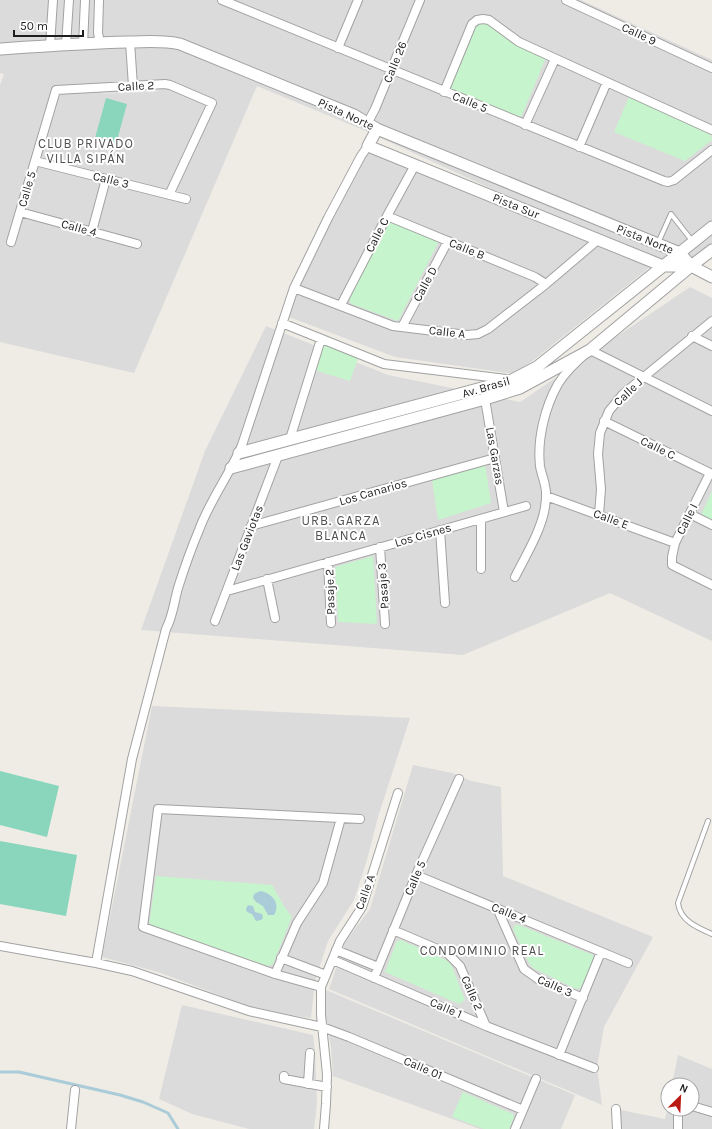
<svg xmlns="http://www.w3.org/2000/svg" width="712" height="1129" font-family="Karla,sans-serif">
<rect width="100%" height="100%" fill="#eeece5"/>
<path fill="#dcdbdb" d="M0 0H581L712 60V244L677 274 361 129 257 86 134 373 0 342V85L4 74 0 73Z
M367 151 650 267 516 374 395 357 289 317 298 282Z
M690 287 712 298V641L610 593 463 655 141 630 205 451 266 326 388 375 520 402Z
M152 706 410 718 378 817 367 860 354 900 328 941 315 981 311 1018 273 1013 251 1007 158 972 102 957Z
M413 765 452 773 471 781 501 787 503 876 653 937 604 1027 597 1067 602 1105 329 989 345 942 370 909Z
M326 990 575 1095 561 1129H480L333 1076 331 1047 326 1019Z
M182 1005 313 1035 315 1052 317 1103 314 1129H249L192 1114 159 1099Z
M678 1055 712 1069V1129H613L611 1108 665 1119 668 1107V1109H692V1085H672Z"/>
<path fill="#c6f4cc" d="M481 22 487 23 513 43 544 57 545 60 522 115 520 117 453 90 451 88V84L475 27Z
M629 97 710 133 712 140 685 161 614 132Z
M391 222 438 241V243L398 321 351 304 349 299 386 225 388 223Z
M322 342 359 356 350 381 314 370Z
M485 464 491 503 438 520 432 480Z
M712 491V520L701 515Z
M373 556 377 624 338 622 335 567Z
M156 876 272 885 284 906 292 917 273 964 268 966 149 925Z
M515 925H519L593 955 594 960 581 988 576 989 533 968 529 963 513 929Z
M401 940 446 960 451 964 465 1000 459 1004 385 972 397 941Z
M463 1092 513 1114 514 1118 509 1129H484L452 1117Z"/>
<path fill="#8ad6bc" d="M106 98 127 104 116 144 95 138Z
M0 771 59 786 47 837 0 825Z
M0 841 77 855 66 916 0 904Z"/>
<path fill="#e2e2e2" d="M161 85 158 92 102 94 104 88Z"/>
<path fill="#aacbd8" d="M260 891C272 893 281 903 274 915H268L263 906 256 902 253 898 254 894Z
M248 905 253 906 255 912 262 914 263 918 261 920 256 921 252 914 247 912 246 909Z"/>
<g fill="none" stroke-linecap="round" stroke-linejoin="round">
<path stroke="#aacbd8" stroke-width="3" d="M0 1072H19L120 1095 143 1102 168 1113 178 1129"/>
<g stroke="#a2a2a2" stroke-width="6">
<path id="service" d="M658 243 671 214 693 242
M708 821 678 903C680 921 698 928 712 934"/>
</g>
<g stroke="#a2a2a2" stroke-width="10">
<path id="minor" d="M99 0 98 33 100 42
M222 0 664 181 668 182 674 180 712 150
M566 0 712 68
M130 42 133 86
M66 45 69 0
M83 45 85 0
M50 46 53 0
M338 48 358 0
M444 92 472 24 477 20 483 19 489 20 519 42 712 130
M368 122 375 109 420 0
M525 125 555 59
M579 147 607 82
M35 161 186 199
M20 212 137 244
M387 216 535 277 546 284
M92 231 106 179
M11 242 56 90 165 84 170 85 212 103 169 195
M294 288 393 326 467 335 478 334 488 329 546 284 599 239
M341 305 387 216 415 165
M282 323 384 364 506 379
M402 327 448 241
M692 336 712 346
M485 399 504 512
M604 421 712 474
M290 439 321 339
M710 473 675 543 672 557V565L712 585
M546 496 675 543
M690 514 712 525
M599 515 601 489 598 454 600 433 609 411 623 394 712 321
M481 519V569
M251 526 495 458
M440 530 445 603
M380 547 385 624
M328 562 331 623
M515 577C525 557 542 529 545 507 546 501 547 493 545 486 544 479 541 473 540 466 537 439 545 407 558 384 566 371 578 360 590 350L712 411
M267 579 275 618
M227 591 526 506
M215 621 278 456
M416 875 628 963
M497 908 524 969 538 979 583 998
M393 930 447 953 460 966 486 1026
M0 946 96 963 132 971 249 1011 322 1027 349 1037 523 1110
M336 950 378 967
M281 958 326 975
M333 960 486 1026 594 1068
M96 963 132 759 166 629C173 616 174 602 178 588 184 569 191 549 199 530 210 500 230 474 242 445L294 288 328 218 361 156 368 146
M275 974 297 923 323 883 341 818
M374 978 416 875 459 779
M321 987 275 974 143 927 158 809 360 819
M559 1055 601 952
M284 1076V1079L327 1087
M308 1084 310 1053
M692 1106 712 1112
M616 1109 617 1129
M71 1129 75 1090
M324 1129 326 1104 327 1074 321 1015V987L340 941 362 907 398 793
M515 1129 536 1079
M678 1129V1109"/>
</g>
<g stroke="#a2a2a2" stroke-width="13">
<path id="tertiary" d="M0 49C43 46 85 43 128 42 145 42 162 40 180 44L354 115 377 129 680 253 691 266 712 277
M377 129 368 146 663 266H691
M239 453 512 380 537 367 712 227
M231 468 485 399 520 388 590 350 691 266 712 250"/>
</g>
<use href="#service" stroke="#fff" stroke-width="4"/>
<use href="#minor" stroke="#fff" stroke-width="8"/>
<use href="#tertiary" stroke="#fff" stroke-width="11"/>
</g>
<g text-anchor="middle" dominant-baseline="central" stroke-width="4" stroke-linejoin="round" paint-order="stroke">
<g font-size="12" fill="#1e1e1e" stroke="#fff">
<text transform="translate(639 34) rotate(25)">Calle 9</text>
<text transform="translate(395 62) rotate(-68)">Calle 26</text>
<text transform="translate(136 86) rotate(-3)">Calle 2</text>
<text transform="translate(470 102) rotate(22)">Calle 5</text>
<text transform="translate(346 114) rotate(25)">Pista Norte</text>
<text transform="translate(111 180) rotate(14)">Calle 3</text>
<text transform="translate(27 189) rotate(-74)">Calle 5</text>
<text transform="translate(516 206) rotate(22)">Pista Sur</text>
<text transform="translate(79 228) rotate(15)">Calle 4</text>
<text transform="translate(377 235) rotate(-63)">Calle C</text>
<text transform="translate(645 239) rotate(22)">Pista Norte</text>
<text transform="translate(467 249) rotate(22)">Calle B</text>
<text transform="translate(425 284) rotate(-62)">Calle D</text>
<text transform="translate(447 332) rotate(6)">Calle A</text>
<text transform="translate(486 387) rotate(-16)">Av. Brasil</text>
<text transform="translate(628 392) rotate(-44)">Calle J</text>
<text transform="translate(658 448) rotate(26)">Calle C</text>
<text transform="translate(495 456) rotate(80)">Las Garzas</text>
<text transform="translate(373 492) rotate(-16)">Los Canarios</text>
<text transform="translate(611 519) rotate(20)">Calle E</text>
<text transform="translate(687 519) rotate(-64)">Calle I</text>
<text transform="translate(423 535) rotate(-16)">Los Cisnes</text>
<text transform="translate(247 538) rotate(-69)">Las Gaviotas</text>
<text transform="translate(383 586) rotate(-94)">Pasaje 3</text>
<text transform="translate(330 592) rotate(-92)">Pasaje 2</text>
<text transform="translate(415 878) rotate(-67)">Calle 5</text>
<text transform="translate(365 892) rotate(-70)">Calle A</text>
<text transform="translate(509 913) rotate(22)">Calle 4</text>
<text transform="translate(555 986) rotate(24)">Calle 3</text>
<text transform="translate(472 993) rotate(66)">Calle 2</text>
<text transform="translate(446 1008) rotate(23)">Calle 1</text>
<text transform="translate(423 1068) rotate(23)">Calle 01</text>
</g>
<g font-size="13" letter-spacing="1" fill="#515151" stroke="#fff">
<text x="86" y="143">CLUB PRIVADO<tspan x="86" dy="15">VILLA SIPÁN</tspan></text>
<text x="341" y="520">URB. GARZA<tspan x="341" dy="15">BLANCA</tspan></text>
<text x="482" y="950">CONDOMINIO REAL</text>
</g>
</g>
<g transform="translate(680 1097) rotate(24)"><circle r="19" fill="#ffffff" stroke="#a5a5a5"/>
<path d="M0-3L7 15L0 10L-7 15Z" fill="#b91a13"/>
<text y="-6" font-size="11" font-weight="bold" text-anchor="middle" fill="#1e1e1e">N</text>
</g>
<path d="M14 30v6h69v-6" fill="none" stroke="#1e1e1e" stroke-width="2"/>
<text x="20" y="30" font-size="12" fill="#1e1e1e" stroke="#ffffff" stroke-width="3" paint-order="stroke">50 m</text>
</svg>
